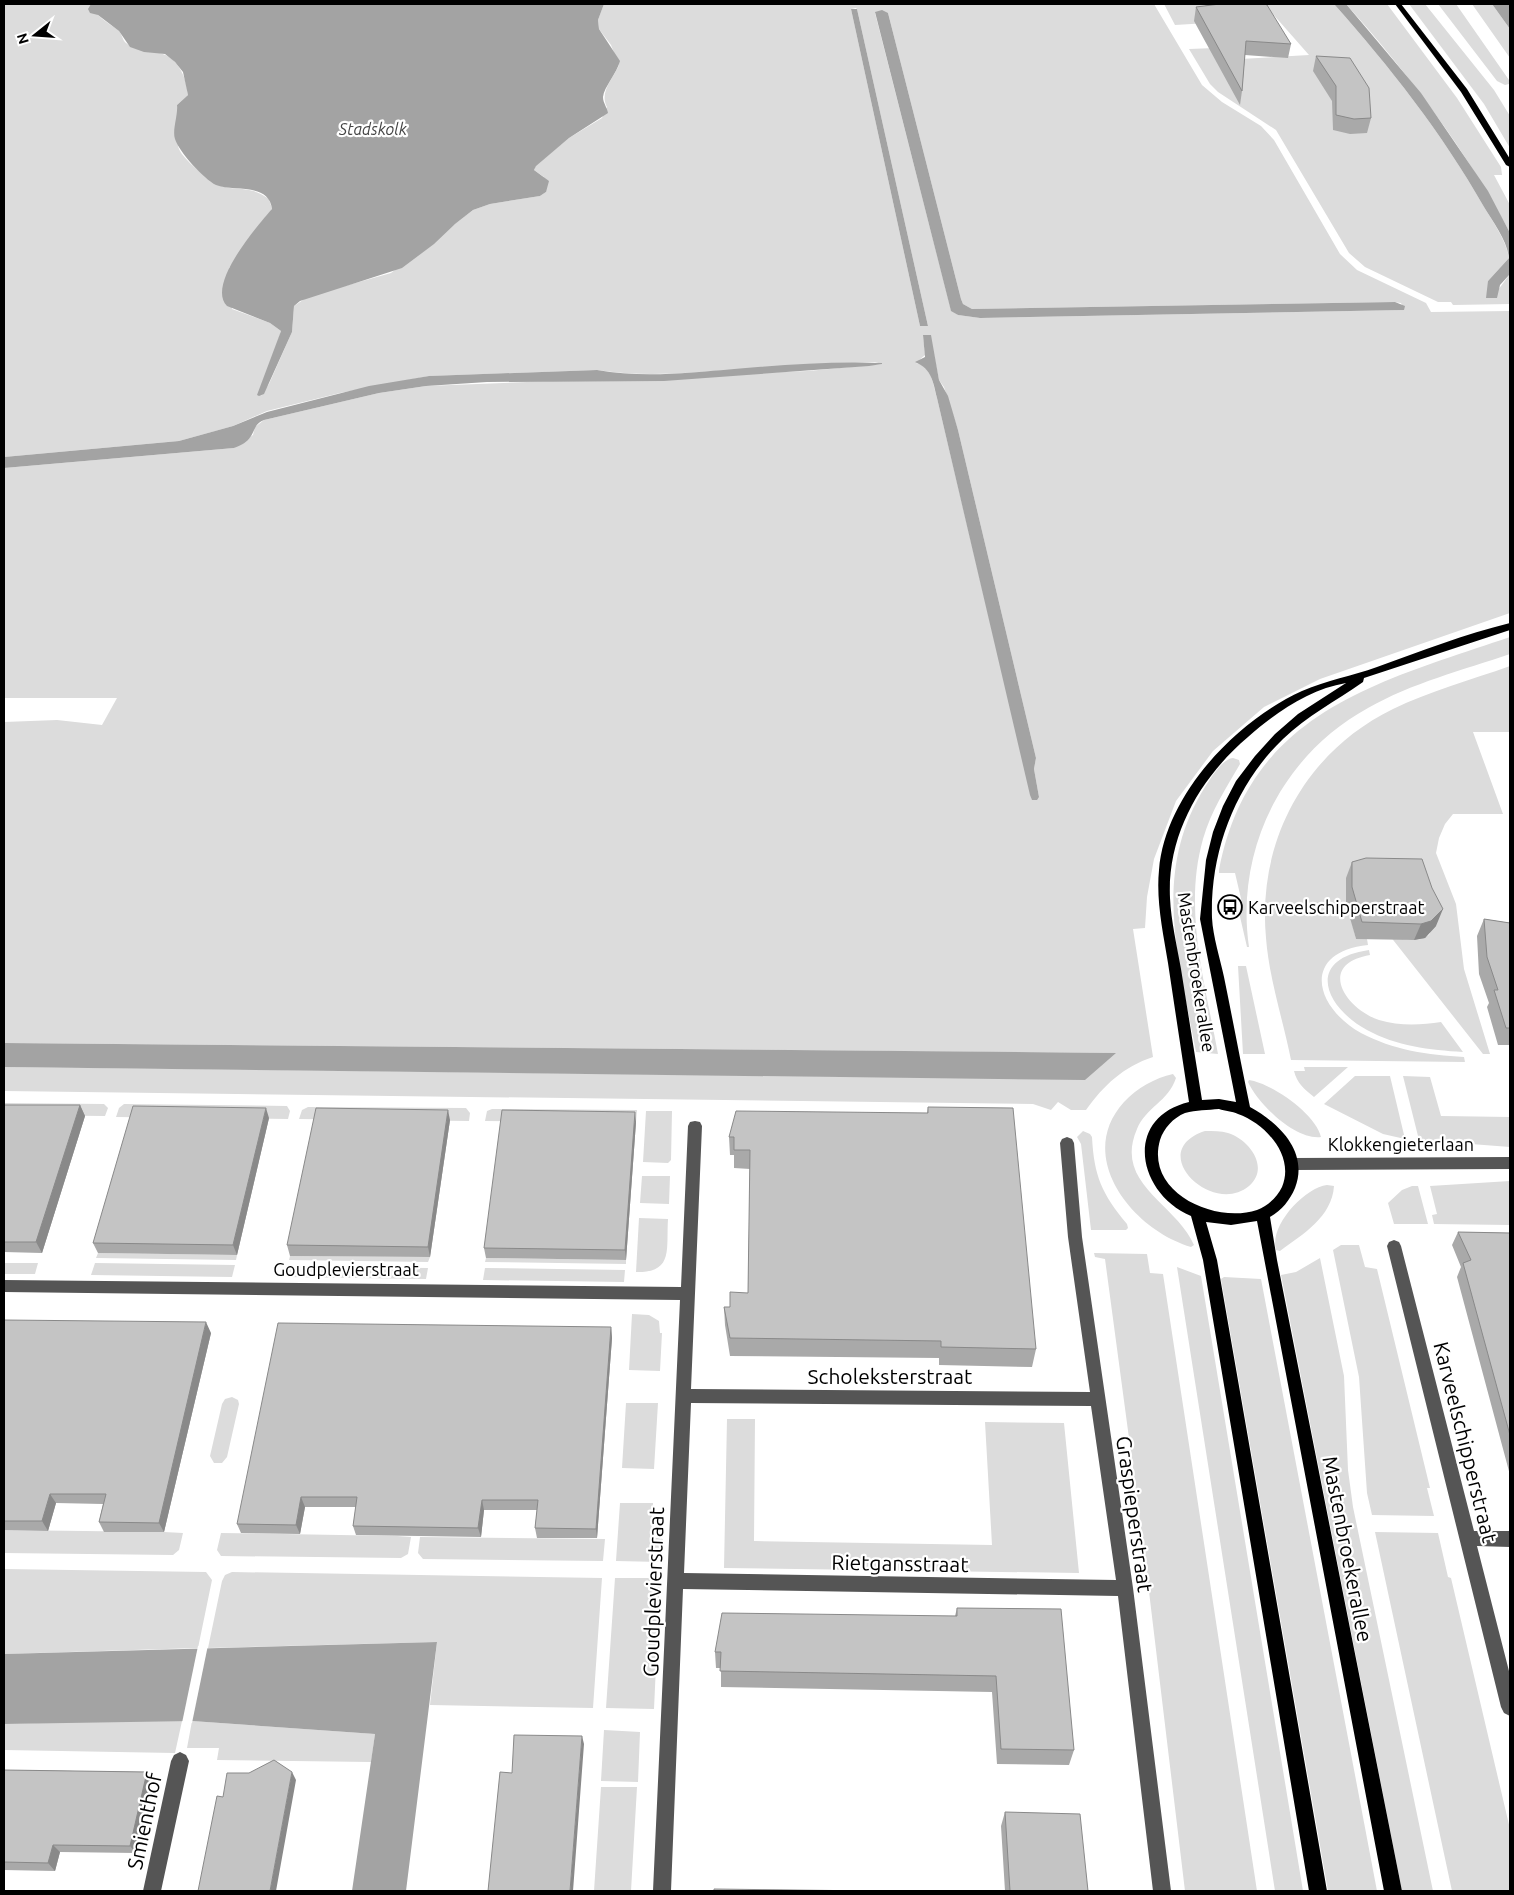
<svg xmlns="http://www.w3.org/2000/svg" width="1514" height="1895" font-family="Ubuntu,sans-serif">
<rect width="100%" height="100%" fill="#fff"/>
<path fill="#dcdcdc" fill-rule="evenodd" d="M4 4H91C94 15 108 23 118 30 122 33 122 40 126 43 135 51 145 50 155 52 177 55 186 75 188 95L177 105C178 117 174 140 180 151 185 161 214 185 225 187 245 191 250 186 269 199L272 209 229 268 232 309 270 323 281 331 261 396 269 384 292 332 294 306 309 296 391 273 473 210 490 204 540 196 546 192 544 177 534 170 536 165 569 138 602 118 607 107C599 92 613 79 619 65L611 45 599 29 598 20 604 4H1154L1202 85 1222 102 1261 126 1274 140 1340 254 1357 270 1426 303 1431 312 1510 311V613L1320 679 1264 707 1213 751 1176 801 1154 859 1147 897 1145 928 1133 929 1153 1057C1123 1067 1104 1085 1086 1110H1071L1058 1102 1051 1110 1033 1104 4 1091V1067L983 1078 1115 1053 4 1043V722L57 720 102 725 117 698H4V468L234 448 253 435 255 427 264 420 379 393 426 386 808 371 882 364 875 362C832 364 789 366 745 369 696 372 646 378 597 370L429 376 340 393 267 411 233 426 179 441 4 457ZM856 8 857 9 928 326H920L851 9ZM875 13H888L961 299 963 304 972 309 1394 302 1401 303 1404 310 980 318 958 315 951 310ZM923 335H930L939 380 944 387 958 430 1036 758 1034 769 1039 797 1032 799 937 398C933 384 932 367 916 363L925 355Z
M1164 4H1256L1208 23 1175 25Z
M1264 4H1334C1390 67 1442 133 1484 207 1493 222 1506 240 1509 258L1488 281 1498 290 1510 274V304L1453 305 1451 302H1438L1365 267 1349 253 1276 130 1218 92 1210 84 1189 49 1215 48 1222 60 1309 55Z
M1346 4H1387L1457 98 1501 167 1502 175H1494L1510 205V233C1466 150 1409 74 1346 4Z
M1409 4H1425L1494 90 1510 116V148L1484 104Z
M1438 4H1456L1509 80V84L1505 85 1497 81Z
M1472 4H1492L1510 29V58Z
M1510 637V654C1463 670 1412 683 1368 708 1282 755 1235 850 1249 947H1247L1238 908 1243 907 1235 873H1219V870C1249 712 1378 682 1510 637Z
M1510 666V732H1473L1503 814H1453L1445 824 1439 838 1436 853 1456 904 1464 969 1490 1054H1483L1390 936C1404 940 1417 943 1429 935L1434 924 1347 903 1356 939H1367L1368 945C1302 952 1313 1006 1361 1033 1393 1050 1428 1055 1464 1057L1465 1062 1291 1060C1283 1020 1269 978 1266 938 1257 841 1305 752 1393 709 1430 691 1471 680 1510 666Z
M1233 758 1239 760 1240 764C1226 788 1211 811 1203 839 1183 910 1205 983 1218 1054L1196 1052C1179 960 1151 873 1205 787 1211 778 1222 759 1233 758Z
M1369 950 1370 955C1317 964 1344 1008 1379 1020 1399 1026 1421 1025 1441 1022L1463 1052C1430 1050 1396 1046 1367 1030 1323 1006 1306 959 1369 950Z
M1238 966H1246L1265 1054H1243Z
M1304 1067H1348L1314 1097C1304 1089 1297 1083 1294 1071H1305Z
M1173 1074 1176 1078C1168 1102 1146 1107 1137 1129 1113 1184 1177 1204 1194 1245L1191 1247C1133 1230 1074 1157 1124 1102 1137 1088 1155 1078 1173 1074Z
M1355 1076H1390L1405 1139 1383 1134 1324 1104Z
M1403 1076 1430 1077 1441 1116 1510 1117V1147L1419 1140Z
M1249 1080C1271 1083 1316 1114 1321 1137 1295 1140 1258 1104 1248 1082Z
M4 1103 104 1104 108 1108 105 1116 4 1115Z
M124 1104 287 1106 290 1111 288 1119 116 1117 119 1108Z
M308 1107 466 1108 470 1113 469 1121 299 1119 302 1110Z
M492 1109 637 1110 636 1122 485 1121 487 1111Z
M646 1111H672L671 1160 668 1163 643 1162Z
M1083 1131 1090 1134 1092 1137C1094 1176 1102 1194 1127 1224L1128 1228 1126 1230H1091L1081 1144 1077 1137Z
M1205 1131C1213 1131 1221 1131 1228 1133 1250 1140 1270 1168 1249 1186 1212 1217 1144 1151 1205 1131Z
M642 1176H670L669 1204 640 1203Z
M1510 1181V1225L1434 1224 1432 1215 1437 1214 1430 1186Z
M1327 1185 1334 1186C1332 1217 1303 1234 1280 1251L1276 1250C1269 1226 1304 1188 1327 1185Z
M1412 1186H1418L1428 1224H1394L1388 1203 1402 1190Z
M639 1218 668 1219C666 1249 674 1273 636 1272Z
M1341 1245H1359L1365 1267 1377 1269 1430 1488H1427L1434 1516 1372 1515 1367 1493 1359 1377 1333 1250Z
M98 1253 237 1255 236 1260 96 1258Z
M1094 1253 1147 1254 1150 1273 1163 1274 1257 1891H1185L1144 1550 1105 1259 1095 1257Z
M290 1256 430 1257 428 1262 289 1260Z
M486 1258 626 1260V1264L485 1262Z
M1320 1258 1344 1376 1348 1470 1353 1507 1433 1891H1402L1281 1275 1296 1272Z
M4 1263H38L35 1274H4Z
M95 1263 235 1265 232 1277 91 1275Z
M288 1266 428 1268 426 1279 285 1277Z
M1177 1267 1201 1276 1303 1891H1275Z
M485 1268 625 1270 624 1282 483 1280Z
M1224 1277 1261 1279 1377 1891H1328L1221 1279Z
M632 1314 649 1315 659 1321 660 1333H662L660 1371 629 1370Z
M232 1397 238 1400 239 1404 227 1457 222 1463H214L210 1456 222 1404 225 1399Z
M626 1403H658L654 1469 622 1468Z
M727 1419H755L754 1541 992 1545 985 1422 1064 1423 1079 1573 724 1568Z
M620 1503H653L651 1537 663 1539 661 1562 616 1561Z
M4 1530 164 1532 183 1533 179 1550 173 1555 4 1553Z
M1375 1532 1438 1533 1448 1577 1451 1578 1510 1829V1891H1452Z
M221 1533 397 1536 411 1537 408 1554 401 1558 221 1556 217 1550Z
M420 1537 605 1539 603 1561 423 1559 418 1553Z
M4 1569 206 1572 212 1580 198 1648 4 1654Z
M232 1572 602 1578 593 1708 430 1705 437 1642 208 1648 222 1581 225 1575Z
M615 1578H660L654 1709 606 1708Z
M146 1720 182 1721 175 1753 4 1750V1724Z
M192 1721 375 1734 371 1762 217 1760 219 1748H187Z
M604 1730 640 1732 638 1782 601 1781Z
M601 1787H637L631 1891H594Z"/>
<path fill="#a3a3a3" d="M91 4H604L598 20 599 29 620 61C617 73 604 87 603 97 603 103 607 107 608 113L569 138 536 166 534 170 549 181 546 192 540 196 490 204 473 210 455 224 434 244 402 268 300 301 294 306 292 332 264 394 259 396 257 395 281 331 270 323 227 306C206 285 257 226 272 209 269 182 233 192 216 185 204 179 179 152 175 139 172 130 178 116 177 105L188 95 183 72 175 62 165 54 144 52 130 47 119 31 98 15 90 13 88 9Z
M1334 4H1346L1421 93 1488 191 1510 233V274L1500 285 1497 298H1486L1488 281 1509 258C1507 240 1493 222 1484 207 1442 133 1390 67 1334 4Z
M1492 4H1510V29Z
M851 9H857L928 326H920Z
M882 10 888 13 961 299 963 304 972 309 1395 302 1405 306 1404 310 980 318 958 315 951 311 875 12Z
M923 335H931L939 380 948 396 958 430 1036 758 1034 769 1039 797 1037 800H1032L1030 795 937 398C933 382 932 369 915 362L925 357Z
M882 363V364L869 366 664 381 487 382 426 386 379 393 264 420C249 426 259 439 234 448L4 468V457L179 441 233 426 267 412 369 386 429 376 597 370C641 378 689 373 734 369 782 365 833 361 882 363Z
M4 1043 1116 1053 1085 1080 4 1067Z
M437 1642 406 1891H352L375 1734 192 1721 4 1724V1654Z"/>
<path fill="#fff" d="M208 1645 192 1723H182L198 1646Z"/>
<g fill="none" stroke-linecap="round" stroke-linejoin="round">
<path fill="#555" fill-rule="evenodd" d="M695 1121 700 1122 702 1126 691 1389 1090 1392 1068 1237 1060 1143 1062 1139 1067 1137 1072 1139 1074 1143 1082 1237 1133 1588 1171 1891H1153L1118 1596 683 1589 671 1891H653L680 1300 4 1292V1280L681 1287 688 1126 690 1122ZM691 1403 1091 1406 1116 1580 684 1573Z
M1510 1157V1169L1293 1170 1288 1168 1286 1164 1288 1160 1293 1158Z
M1394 1240 1399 1242 1401 1246 1474 1531H1510V1547L1477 1546 1510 1675V1716L1504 1713 1501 1707 1387 1246 1389 1242Z
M180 1752 186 1755 189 1761 161 1891H143L171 1761 174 1755Z"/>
<path fill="#000" fill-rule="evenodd" d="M1395 4H1401L1467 89 1510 159V167L1506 165 1461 92Z
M1510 623V630L1364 678 1363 682C1336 701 1307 716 1283 739 1235 785 1210 852 1212 918 1213 937 1220 958 1224 977 1233 1021 1241 1064 1250 1107 1279 1123 1309 1152 1295 1188 1290 1200 1282 1210 1270 1217L1277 1260 1402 1891H1384L1257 1221 1231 1225 1206 1222 1217 1260 1327 1891H1309L1203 1260 1191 1216C1137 1193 1123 1118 1189 1102 1182 1056 1175 1010 1168 963 1163 932 1156 901 1159 870 1165 795 1236 721 1302 691 1327 680 1352 676 1377 667 1421 651 1465 634 1510 623ZM1346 683 1298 714 1275 734 1255 756 1236 781 1223 806 1213 832 1206 860 1200 919 1236 1102 1219 1099 1202 1100C1195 1056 1188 1013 1181 969 1177 946 1171 921 1170 898 1167 834 1201 777 1248 737 1275 713 1310 689 1346 683ZM1219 1109C1225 1111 1232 1111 1238 1114 1266 1124 1295 1156 1282 1187 1277 1197 1268 1206 1257 1210 1215 1224 1145 1193 1160 1140 1164 1128 1173 1118 1185 1113 1196 1110 1208 1110 1219 1109Z"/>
</g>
<path fill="#a9a9a9" d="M1204 4H1265L1291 44 1288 58 1245 55 1242 91 1240 105 1194 21 1196 7 1206 6Z
M1316 56 1371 118 1367 133 1350 134 1333 130 1332 101 1313 71Z
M1352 862 1436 926 1425 938 1414 940 1356 939 1346 904V878Z
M1484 919 1510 923V1045H1498L1487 1007 1489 1003 1479 974 1477 936Z
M4 1105H80L85 1116 42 1253 4 1252Z
M928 1107 1036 1349 1032 1367 939 1365V1358L730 1356 725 1325 724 1307H730L748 1293 750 1169 734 1168V1155H730L729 1137 927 1113Z
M269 1118 237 1255 98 1253 93 1243Z
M450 1120 430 1257 290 1256 287 1245Z
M636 1122 626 1260 486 1258 484 1248Z
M1458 1232 1510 1233V1475L1457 1277 1461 1267 1452 1245Z
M4 1320 211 1333 164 1532H104L99 1522 103 1504 56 1503 48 1531 4 1530Z
M611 1327 612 1338 597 1538H537L535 1528 537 1510H484L481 1537 356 1535 353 1526 356 1507H305L300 1534 241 1533 237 1524Z
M957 1608 1074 1750 1069 1765 997 1764 992 1692 721 1687V1668H716L715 1652 955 1616Z
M4 1770 147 1772 153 1780 136 1853 60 1852 55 1871 4 1870Z
M1005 1812 1088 1891H1005L1001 1826Z"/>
<path fill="#898989" d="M1443 909 1436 926 1425 938 1414 940 1421 924Z
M80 1105 85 1116 42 1253 36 1242Z
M266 1108 269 1118 237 1255 233 1245Z
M448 1110 450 1120 430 1257 428 1247Z
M635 1112 636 1122 626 1260 625 1250Z
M206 1322 211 1333 164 1532 159 1523Z
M611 1327 612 1338 597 1538 596 1529Z
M50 1494 56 1503 48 1531 42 1521Z
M301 1497 305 1507 300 1534 296 1525Z
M482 1500 484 1510 481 1537 478 1528Z
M582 1736 584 1744 573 1891H570Z
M147 1772 153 1780 136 1853 130 1846Z
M292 1772 296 1780 276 1891H270Z
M53 1845 60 1852 55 1871 48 1863Z"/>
<path fill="#c4c4c4" stroke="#898989" d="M1220 4H1265L1267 5 1291 44 1246 41 1242 91 1196 7Z
M1316 56 1350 58 1369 88 1371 118 1354 119 1336 115V86Z
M1366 858 1422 859 1432 888 1443 909 1431 921 1421 924 1362 922 1352 887V862Z
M1484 919 1510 923V1028H1506L1494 990H1498L1487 957Z
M4 1105H80L36 1242H4Z
M133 1106 266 1108 233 1245 93 1243Z
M928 1107 1013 1108 1036 1349 941 1347V1341L730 1338 724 1307H730V1292L748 1293 750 1150H734V1137H729L736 1111 928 1113Z
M316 1108 448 1110 428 1247 287 1245Z
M502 1110 635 1112 625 1250 484 1248Z
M1458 1232 1510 1233V1435L1463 1263 1471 1260Z
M4 1320 206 1322 159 1523 99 1522 106 1494H50L42 1521H4Z
M278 1323 611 1327 596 1529 535 1528 538 1500H482L478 1528 353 1526 357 1497H301L296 1525 237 1524Z
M957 1608 1061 1609 1074 1750 1001 1749 996 1676 720 1671 721 1652H715L722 1613 957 1616Z
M514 1735 582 1736 570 1891H488L500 1772 512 1773Z
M274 1760 292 1772 270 1891H198L217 1796 223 1797 227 1773H249Z
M4 1770 147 1772 130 1846 53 1845 48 1863 4 1862Z
M1005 1812 1080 1814 1088 1891H1010Z
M714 1889 873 1891H714Z"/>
<defs>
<g id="bus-ring" transform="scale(1.25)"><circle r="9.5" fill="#fff" stroke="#000" stroke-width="1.5"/><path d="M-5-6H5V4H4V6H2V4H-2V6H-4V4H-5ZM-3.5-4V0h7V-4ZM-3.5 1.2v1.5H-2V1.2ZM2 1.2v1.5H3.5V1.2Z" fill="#000"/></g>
</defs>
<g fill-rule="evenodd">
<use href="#bus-ring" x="1230" y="907"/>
</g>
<g text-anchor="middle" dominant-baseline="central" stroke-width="4.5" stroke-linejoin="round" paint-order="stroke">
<g font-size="16" font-style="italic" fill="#444" stroke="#fff">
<text x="373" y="129">Stadskolk</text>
</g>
<g font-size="18" fill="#000" stroke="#fff" text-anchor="start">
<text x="1248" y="907">Karveelschipperstraat</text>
</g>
<g font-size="18" fill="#000" stroke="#fff">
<text transform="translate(1197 972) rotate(81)">Mastenbroekerallee</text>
<text x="1401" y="1144">Klokkengieterlaan</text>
<text x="346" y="1269">Goudplevierstraat</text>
</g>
<g font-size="21" fill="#000" stroke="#fff">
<text x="890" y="1376">Scholeksterstraat</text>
<text transform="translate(1466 1442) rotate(76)">Karveelschipperstraat</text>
<text transform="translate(1135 1514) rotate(82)">Graspieperstraat</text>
<text transform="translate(1348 1549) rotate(79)">Mastenbroekerallee</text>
<text transform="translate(900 1563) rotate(1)">Rietgansstraat</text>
<text transform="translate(653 1592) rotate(-88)">Goudplevierstraat</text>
<text transform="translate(144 1821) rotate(-78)">Smienthof</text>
</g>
</g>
<rect width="1514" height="1895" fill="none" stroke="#000000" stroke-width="10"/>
<g transform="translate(35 35) rotate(253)" stroke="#ffffff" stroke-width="4" paint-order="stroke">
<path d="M0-4L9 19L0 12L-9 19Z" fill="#000000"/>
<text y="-8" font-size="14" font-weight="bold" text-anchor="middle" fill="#000000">N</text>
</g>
</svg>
